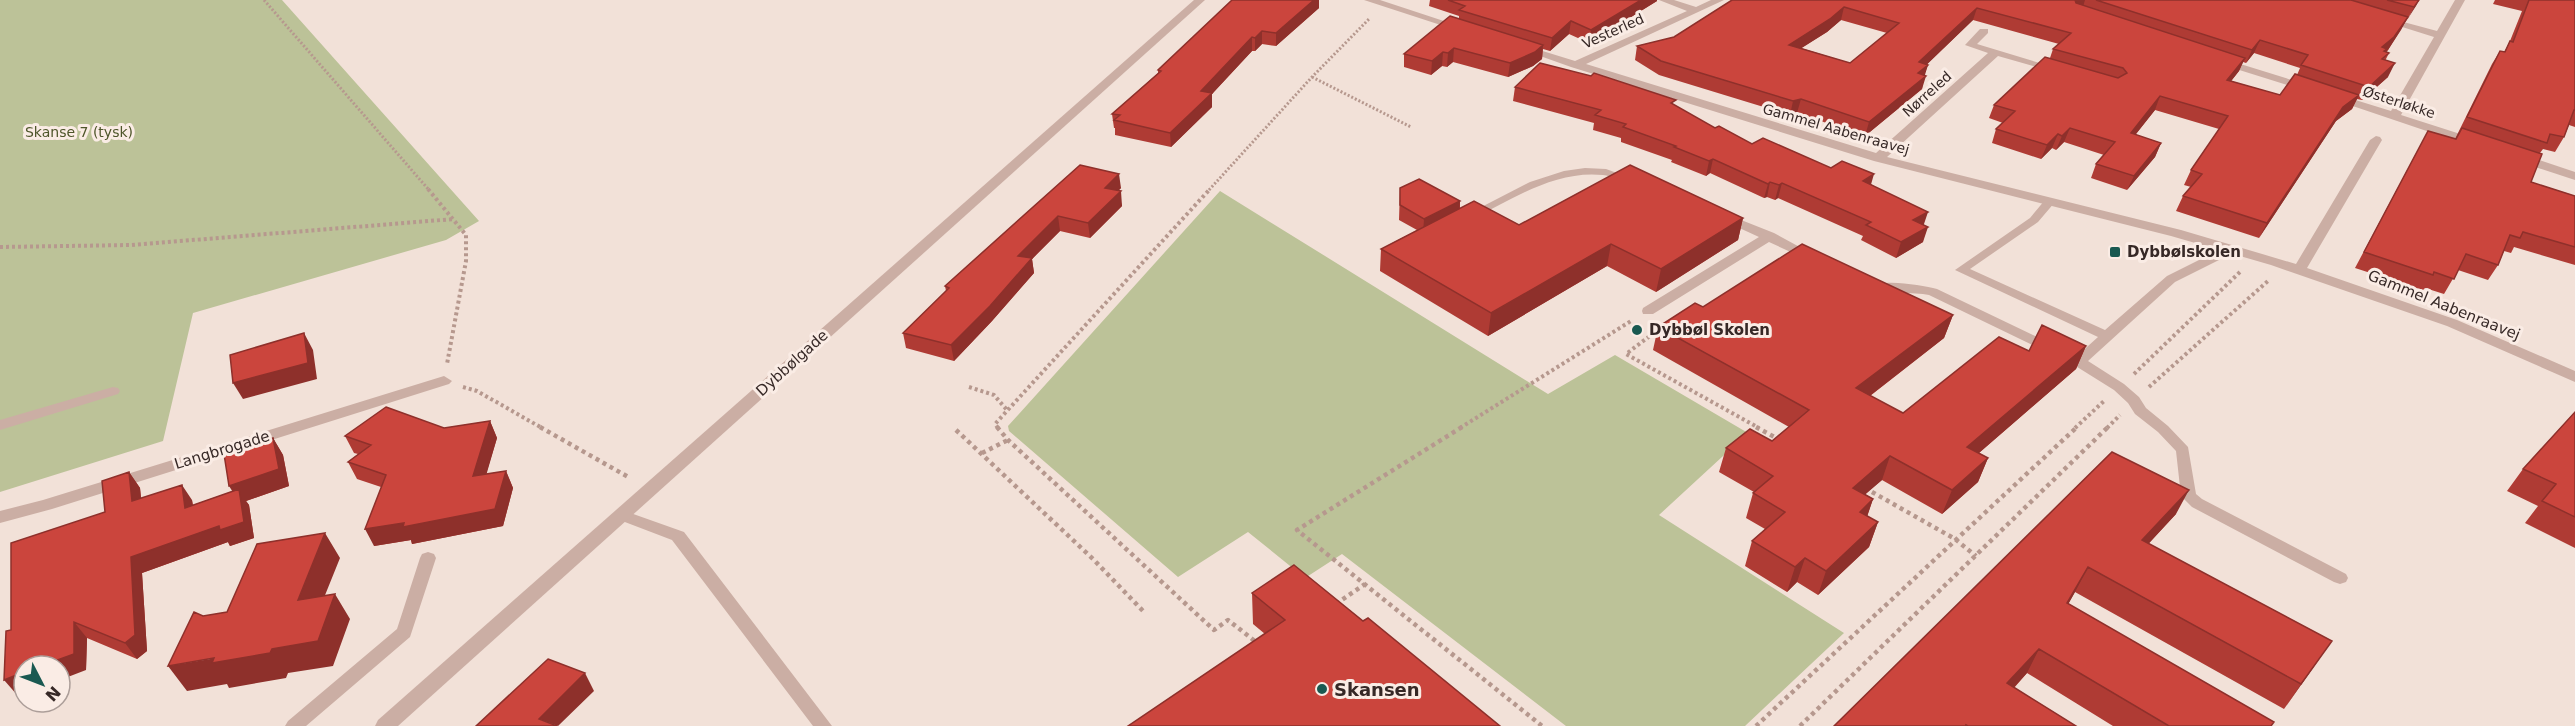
<svg xmlns="http://www.w3.org/2000/svg" width="2575" height="726" font-family="'DejaVu Sans',sans-serif">
<rect width="100%" height="100%" fill="#f2e1d8"/>
<path fill="#bcc298" d="M0 0H282L479 221 446 240 193 313 163 441 0 492Z
M1220 191 1548 394 1615 355 1748 433 1659 515 1844 633 1745 726H1566L1342 554 1305 578 1248 532 1178 577 1009 431 1008 426Z"/>
<g fill="none" stroke-linecap="round" stroke-linejoin="round">
<path stroke="#b6988e" stroke-width="3" stroke-dasharray="2 2" stroke-linecap="butt" d="M264 0 429 190
M1312 77 1411 127
M1209 190 1312 77 1370 18"/>
<path stroke="#b6988e" stroke-width="4" stroke-dasharray="3 3" stroke-linecap="butt" d="M428 189 466 235V261L447 364
M0 247 131 245 454 219
M1659 329 1626 354 1759 428
M2134 374 2241 271
M463 387 477 391 542 428
M969 387 994 395 1007 410
M2149 387 2269 280
M998 428 995 424 1210 189
M1460 428 1631 321
M2075 428 2104 401
M2107 428 2120 415"/>
<path stroke="#b6988e" stroke-width="4.5" stroke-dasharray="4 4" stroke-linecap="butt" d="M540 427 630 478
M997 427 1008 440 1214 630 1228 620 1256 642
M1462 427 1297 530 1542 726
M1756 427 1780 440
M956 430 1093 559 1145 613
M982 453 1008 440
M1865 488 1955 539 1976 556
M1336 604 1365 584
M1756 726 2077 427
M1800 726 2108 427"/>
<path fill="#cbaea4" fill-rule="evenodd" d="M1585 168 1606 169 1636 180 1630 183C1621 181 1612 176 1603 175 1556 170 1514 198 1474 218H1466L1464 216 1530 182 1564 171Z
M2049 199 2055 202 2038 222 1970 269 2105 330 2167 276 2227 246H2235L2237 249 2235 252 2175 282 2088 361 2124 384 2139 397 2146 408 2168 426 2188 447 2196 494 2202 499 2346 574 2348 578 2346 582 2340 584 2334 582 2192 507 2181 496 2176 451 2158 432 2135 414 2128 403 2114 390 2074 365 1929 295C1915 292 1882 294 1873 287 1884 278 1923 286 1937 289L2077 356 2098 337 1955 270 2030 218 2045 200Z
M1726 214 1774 233 1818 257 1812 261 1808 260 1769 242 1653 314H1643L1642 311 1643 308 1759 237 1722 220 1720 218 1722 216Z
M113 387 118 388 120 391 118 394 0 430V420Z
M622 510 684 532 832 726H813L672 540 617 519 614 515 617 511Z
M428 552 434 554 436 558 410 637 306 726H285L288 721 397 629 420 558 422 554Z"/>
<path fill="#cbaea4" fill-rule="evenodd" d="M1364 0H1380L1465 28 1456 30Z
M1659 0H1674L1696 7 1711 0H1724L1586 64 1876 153 1988 53 1965 45 1980 29H1988V33L1977 44 2063 70 2057 73 1998 56 1887 157 2181 230 2296 264 2370 140 2376 136 2380 137 2382 140 2307 268 2457 320 2575 371V382L2447 326 2271 265 2171 236 1874 161 1571 67 1518 48 1523 45 1575 61 1687 11Z
M2455 0H2465L2401 115 2479 140V146H2471L2332 99V95L2336 94 2391 111 2434 37 2380 20 2385 17 2437 31Z
M2221 58 2311 86 2313 88 2311 90H2303L2217 63V59Z
M2521 154 2575 172V180L2517 161 2515 158Z
M444 376 452 381 449 384 52 509 0 523V511L43 500Z"/>
<path fill="#cbaea4" fill-rule="evenodd" d="M1194 0H1205L398 726H375L378 720Z"/>
</g>
<path fill="#af3b34" fill-rule="evenodd" d="M1232 0H1319V8L1276 46 1262 44 1255 51H1252L1212 94V107L1171 147 1115 135V128H1114L1112 114 1158 73V70Z
M1430 0H1657V1L1589 43 1569 34 1550 51 1543 49 1542 59 1533 66 1508 77 1453 62 1447 67 1442 66 1431 75 1404 67V54L1459 19V16L1429 6Z
M1732 0H2419L2388 50 2386 52 2389 53 2385 61 2388 77 2362 100 2357 99 2352 109 2336 121 2259 238 2176 211 2183 196 2191 187 2184 185 2191 170 2219 129 2155 110 2135 135 2161 143 2155 157 2127 190 2091 178 2096 164 2104 155 2064 142 2056 150 2052 148 2041 159 1992 143 1996 129 2003 123 1989 118 1994 105 2050 58 2053 49 2059 44 1973 20 1927 64 1928 65 1924 75 1922 89 1865 136 1797 113 1790 115 1659 75 1635 60 1637 46 1674 37ZM1841 20 1887 33 1850 63 1801 48 1827 32ZM2254 53 2300 68 2297 75 2280 95 2231 81 2239 71 2243 62 2246 63Z
M2495 0H2575V127L2569 125 2564 137 2555 152 2543 149 2540 153 2531 182 2575 196V265L2514 247 2511 253 2504 251 2498 265 2488 280 2458 270 2444 294 2425 288 2423 290 2355 268 2420 146 2455 139 2492 64 2500 51 2504 52 2510 41 2522 11 2493 4Z
M1515 87 1675 106 1715 128 1752 144 1831 168 1871 184 1924 225 1923 242 1896 258 1861 240 1863 236 1778 198 1775 200 1767 197 1764 198 1710 173 1706 176 1671 162 1672 160 1621 142V138L1593 130 1594 123 1513 101Z
M1080 165 1121 188 1118 191 1122 206 1090 238 1060 231 1032 259 1034 273 992 321 954 361 906 348 903 333 946 291 945 286Z
M1400 188 1460 201V208L1519 225 1743 218 1738 240 1656 292 1607 266 1488 336 1380 271 1381 249 1417 230 1399 220Z
M1703 307 1953 315 1944 338 1870 396 1903 413 2029 351 2086 346 2076 369 1979 453 1988 458 1978 482 1942 514 1882 480 1865 494 1873 499 1867 516 1878 522 1869 547 1818 595 1797 582 1787 592 1745 566 1752 541 1765 529 1746 518 1753 493 1754 492 1719 472 1726 448 1772 441 1789 427 1653 350 1658 327Z
M2575 412V548L2525 523 2538 506 2507 491 2523 469Z
M490 421 497 438 486 474 506 471 513 488 503 526 412 544 411 540 374 546 381 487 357 479 348 462 358 454 354 453 345 436 444 428Z
M273 438 283 455 289 486 246 501 249 505 254 538 230 546 228 542 142 573 147 651 137 659 87 638 86 670 24 666V693L18 696 11 630 105 512 129 472 140 488 141 498 192 500 193 505 233 491Z
M2112 452 2176 514 2148 544 2315 665 2284 709 2075 592 2068 604 2271 726H2113L2027 673 2014 688 2076 726H1834Z
M1252 593 1363 621 1265 634 1253 624Z"/>
<path fill="#8e302b" d="M1314 0H1319V8L1276 46V33Z
M1641 0H1657V1L1589 43 1591 30Z
M2075 0H2085L2082 10 2070 13Z
M2419 0 2416 6 2407 20 2414 7Z
M1844 7 1841 20 1827 32 1786 58 1789 45Z
M1977 8 1973 20 1915 76 1919 62Z
M2408 17 2401 30 2388 50 2385 53 2382 47Z
M1571 21 1569 34 1550 51 1552 38Z
M1262 31V44L1255 51V38Z
M1252 37V51L1212 94V107L1171 147 1170 133 1201 91Z
M2260 40 2254 53 2246 63 2252 50Z
M1543 45 1542 59 1533 66 1508 77 1510 63Z
M1454 48 1453 62 1447 67 1448 53Z
M1443 52 1442 66 1431 75 1432 61Z
M2245 58 2239 71 2221 94 2227 80Z
M2395 63 2388 77 2362 100 2369 87Z
M1928 65 1924 78 1926 76 1922 89 1865 136 1869 122 1918 73Z
M2359 95 2352 109 2336 121 2259 238 2267 223 2343 107Z
M2160 96 2155 110 2125 148 2131 133Z
M1801 99 1797 113 1790 115 1793 101Z
M2070 128 2064 142 2056 150 2062 136Z
M2058 134 2052 148 2041 159 2047 145Z
M2161 143 2155 157 2127 190 2134 176Z
M1713 159 1710 173 1706 176 1709 161Z
M1119 174 1121 188 1106 202 1105 188Z
M1874 174 1870 188 1863 181Z
M1770 182 1767 197 1764 198 1768 184Z
M1782 183 1778 198 1775 200 1779 185Z
M1121 191 1122 206 1090 238 1088 223Z
M1460 201 1459 216 1423 234 1424 219Z
M1928 212 1923 227 1913 220Z
M1058 216 1060 231 1032 259 1034 273 992 321 954 361 951 345 1018 256Z
M1743 218 1738 240 1656 292 1661 269Z
M1928 227 1923 242 1896 258 1901 242Z
M1611 244 1607 266 1488 336 1491 313Z
M1953 315 1944 338 1849 412 1856 388Z
M304 333 313 350 317 379 243 399 233 383Z
M2086 346 2076 369 1958 471 1967 447Z
M490 421 497 438 481 493 473 476Z
M273 438 283 455 289 486 246 501 249 505 254 538 230 546 228 542 142 573 147 651 137 659 125 643 131 557 240 503 229 486Z
M1890 456 1882 480 1845 512 1853 488Z
M1988 458 1978 482 1942 514 1952 490Z
M506 471 513 488 503 526 412 544 411 540 374 546 365 529Z
M129 472 140 488 143 517 132 501Z
M182 485 192 500 195 524 185 508Z
M2189 490 2176 514 2129 565 2142 540Z
M1873 499 1865 523 1860 512Z
M1878 522 1869 547 1818 595 1826 571Z
M325 533 340 558 313 625 298 600Z
M1805 558 1797 582 1787 592 1795 567Z
M2088 567 2075 592 2055 628 2067 603Z
M335 594 350 619 333 666 288 673 286 678 229 688 227 684 187 691 168 666 272 649Z
M74 622 87 638 86 670 60 680V666H41Z
M2332 641 2315 665 2284 709 2301 684Z
M2039 649 2027 673 1995 708 2007 683Z
M24 672V693L18 696 4 680Z
M585 673 594 691 558 726 539 719Z"/>
<path fill="#cb453d" stroke="#8e302b" stroke-width="1.5" fill-rule="evenodd" d="M1232 0H1314L1276 33 1262 31 1255 38 1252 37 1201 91 1212 93 1170 133 1114 120 1120 115 1112 114 1161 71 1158 70Z
M1448 0H1641L1591 30 1571 21 1552 38 1459 10 1465 6Z
M1732 0H2075L2076 3 2245 58 2227 80 2280 95 2295 74 2359 95 2343 107 2267 223 2183 196 2202 174 2191 170 2228 116 2160 96 2131 133 2161 143 2134 176 2096 164 2115 142 2070 128 2062 136 2058 134 2047 145 1996 129 2015 111 1994 105 2045 57 2118 78 2127 73 2123 68 2053 49 2071 33 1977 8 1919 62 1928 65 1918 73 1926 76 1869 122 1801 99 1793 101 1661 61 1637 46 1674 37ZM1844 7 1899 23 1850 63 1789 45 1830 19Z
M2096 0H2351L2408 17 2394 37 2382 47 2387 49 2384 51 2389 53 2382 59 2395 63 2369 87 2301 65 2308 55 2260 40 2252 50Z
M2387 0H2419L2414 7Z
M2529 0H2575V110H2574L2564 137 2550 134 2547 143 2467 117 2500 51 2505 52 2510 41 2513 42Z
M1450 16 1543 45 1535 52 1510 63 1454 48 1448 53 1443 52 1432 61 1404 54Z
M1540 63 1591 76 1594 73 1676 100 1671 103 1715 128 1719 126 1752 144 1763 138 1831 168 1842 161 1874 174 1863 181 1928 212 1913 220 1928 227 1901 242 1866 225 1871 222 1782 183 1779 185 1770 182 1768 184 1713 159 1709 161 1674 147 1676 146 1623 127 1626 124 1595 115 1601 110 1515 87Z
M2462 128 2542 154 2531 182 2575 196V247L2523 232 2520 238 2510 235 2498 265 2466 254 2454 279 2434 272 2433 275 2364 252 2428 131 2456 139Z
M1080 165 1119 174 1105 188 1121 191 1088 223 1058 216 1018 256 1032 258 990 306 951 345 903 333 949 288 945 286Z
M1630 165 1743 218 1661 269 1611 244 1491 313 1381 249 1474 201 1519 225Z
M1419 179 1460 201 1424 219 1400 205V188Z
M1802 244 1953 315 1856 388 1903 413 1999 337 2029 351 2042 325 2086 346 1967 447 1988 458 1952 490 1890 456 1853 488 1873 499 1860 512 1878 522 1826 571 1805 558 1795 567 1752 541 1785 512 1753 493 1773 476 1726 448 1750 429 1772 441 1809 410 1658 327 1695 303 1703 307Z
M304 333 308 363 233 383 230 355Z
M386 407 444 428 490 421 473 476 506 471 495 509 403 527 404 523 365 529 386 475 348 462 371 445 345 436Z
M2575 412V517L2542 501 2556 484 2523 469Z
M273 438 279 469 229 486 224 454Z
M2112 452 2189 490 2142 540 2332 641 2301 684 2088 567 2067 603 2274 722 2271 726H2169L2039 649 2007 683 2076 726H1968L1966 725V726H1834Z
M129 472 132 501 182 485 185 508 239 489 244 522 220 530 219 526 131 557 135 635 125 643 74 622V654L41 666H24V672L4 680 6 631 11 630V543L105 512 102 481Z
M325 533 298 600 335 594 318 641 272 649 270 653 212 663 214 658 168 666 194 612 203 616 227 612 257 544Z
M1294 565 1363 621 1368 618 1500 726H1128L1285 620 1252 593Z
M548 659 585 673 539 719 557 726H476Z"/>
<g fill="#1a5951" stroke="#faece5" stroke-width="2">
<rect x="2109" y="246" width="12" height="12" rx="3"/>
<circle cx="1637" cy="330" r="6"/>
<circle cx="1322" cy="689" r="6"/>
</g>
<g text-anchor="middle" dominant-baseline="central" stroke-width="6" stroke-linejoin="round" paint-order="stroke">
<g font-size="14" fill="#362826" stroke="#faece5">
<text transform="translate(1613 31) rotate(-24)">Vesterled</text>
<text transform="translate(1927 94) rotate(-42)">Nørreled</text>
<text transform="translate(2399 102) rotate(18)">Østerløkke</text>
<text transform="translate(1836 129) rotate(16)">Gammel Aabenraavej</text>
</g>
<g font-size="14" fill="#4d5529" stroke="#faece5">
<text x="79" y="132">Skanse 7 (tysk)</text>
</g>
<g font-size="15" font-weight="bold" fill="#362826" stroke="#faece5" text-anchor="start">
<text x="2127" y="252">Dybbølskolen</text>
<text x="1649" y="330">Dybbøl Skolen</text>
</g>
<g font-size="15" fill="#362826" stroke="#faece5">
<text transform="translate(2444 305) rotate(22)">Gammel Aabenraavej</text>
<text transform="translate(792 363) rotate(-42)">Dybbølgade</text>
<text transform="translate(222 450) rotate(-17)">Langbrogade</text>
</g>
<g font-size="18" font-weight="bold" fill="#362826" stroke="#faece5" text-anchor="start">
<text x="1334" y="689">Skansen</text>
</g>
</g>
<g transform="translate(42 684) rotate(132)"><circle r="28" fill="#faece5" stroke="#ac9e99" stroke-width="1.5"/>
<path d="M0-4.5L10 22L0 15L-10 22Z" fill="#1a5951"/>
<text y="-9" font-size="16" font-weight="bold" text-anchor="middle" fill="#362826">N</text>
</g>
</svg>
